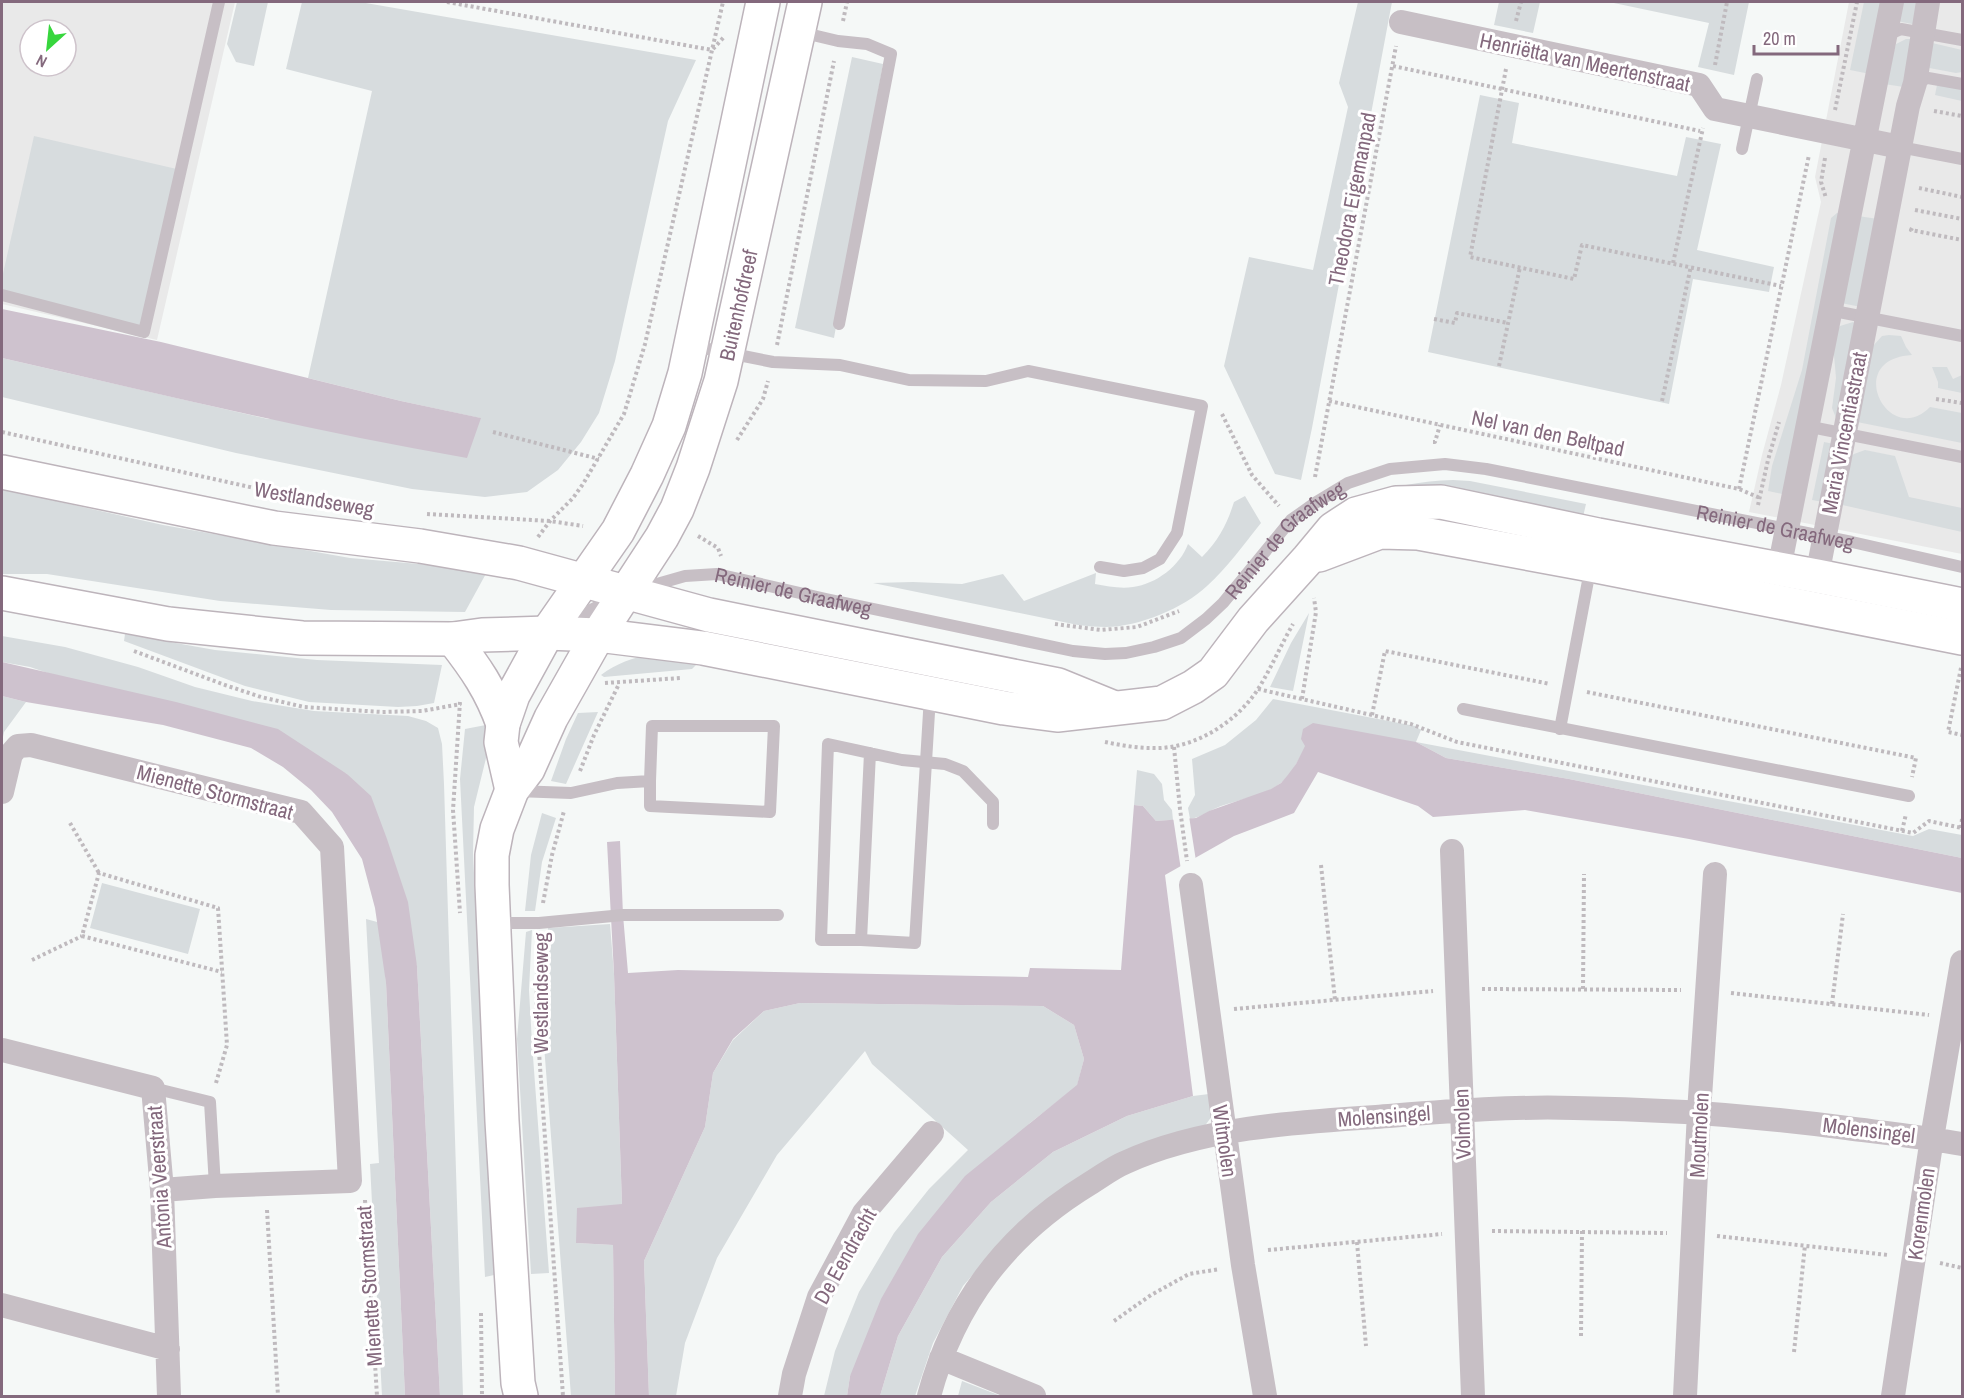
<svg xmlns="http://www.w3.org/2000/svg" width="1964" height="1398" font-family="'Archivo Narrow',sans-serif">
<rect width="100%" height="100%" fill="#f5f8f7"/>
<path fill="#e9e9e9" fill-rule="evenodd" d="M2 2H235L157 340 2 304ZM30 30H66V66H30Z
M1849 2H1962V554L1749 512 1762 455 1781 385 1821 202 1815 177Z"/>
<path fill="#d7dcde" d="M237 2H268L254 66 236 62 227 44Z
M302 2H360L696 60 668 121 615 361 599 413 581 442 558 470 527 492 485 497 412 489 236 453 2 397V358L268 419 480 418 401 401 308 378 372 91 286 69Z
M1358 2H1392L1312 428 1301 480 1275 474 1224 366 1249 257 1313 270 1348 107 1339 83Z
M1499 2H1540L1533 33 1494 25Z
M1609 2H1749L1734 75 1698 67 1709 23Z
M1864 2H1885L1870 74 1850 70Z
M1900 2H1921L1917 25 1897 21Z
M1906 39H1911L1904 87 1884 84 1896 44Z
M1928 42 1962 50V72L1956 73 1924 67Z
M852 57 883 64 834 338 795 328Z
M1937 85 1962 89V101L1935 95Z
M1480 95 1519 103 1512 143 1677 176 1686 137 1721 144 1697 250 1774 267 1769 292 1693 279 1669 404 1428 352Z
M34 136 181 170 144 332 2 295V278Z
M1837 213H1840L1787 495 1768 491 1772 466 1802 370 1831 218Z
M1858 216 1878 219 1861 307 1841 303Z
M1853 322 1857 325 1836 418 1832 408 1836 378 1833 344 1835 333 1840 326Z
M1889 335 1901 336 1906 347 1912 355C1842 359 1889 449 1930 407L1962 413V443L1857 422 1873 346 1882 336Z
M1932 367H1947L1953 379 1962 375V393L1938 388V382Z
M1824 442 1834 444 1823 502 1812 500Z
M1865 450 1895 456 1909 497 1962 508V532L1838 504 1848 459 1854 454Z
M1453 480 1470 481 1586 504 1582 521 1363 497C1393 486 1421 481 1453 480Z
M2 489 163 525 350 558 488 570 465 612 331 610 220 601 47 574H2Z
M1245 496 1261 523C1244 544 1227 568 1207 586 1184 608 1138 627 1106 627 1097 627 1087 626 1078 625L873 583 913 582 962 584 1003 574 1024 601 1096 573 1095 584C1107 586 1120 589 1133 587 1156 584 1180 566 1188 544L1202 557C1219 540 1227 524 1234 502Z
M1309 613 1293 691 1270 687 1291 643Z
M125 634 215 650 317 660 442 665 434 703 417 706 398 707 309 702 245 686 124 641Z
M2 636 65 647 138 667 195 687 252 701 314 711 408 716 426 721 438 728 442 744 444 784 463 1396H440L417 966 347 774 30 667 2 662Z
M652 654 697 655 696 665 692 669 604 677 601 675C617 663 632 658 652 654Z
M2 696 26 702 4 732 2 742Z
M1273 699 1415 726 1421 730 1416 742 1913 836 1929 829 1962 835V858L1569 779 1446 758 1416 742 1306 746C1299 759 1293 772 1282 782 1269 794 1238 800 1221 806 1210 810 1200 818 1190 819L1188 808 1195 795 1192 759 1225 745 1256 720Z
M598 712 566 784 551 781 566 739 578 713Z
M491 724 490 742 474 807 473 853 494 1275 485 1277 460 779 465 729Z
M1137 770 1154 774 1162 784 1164 800 1172 810 1173 820 1156 821 1143 806 1134 805Z
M542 813 556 818 542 862 535 911H525L531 855Z
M102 883 200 909 188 954 90 928Z
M366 919 381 923 386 983 405 1396H382L370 1164 379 1163Z
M610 924 614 974 622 1205 576 1243 613 1245 615 1396H571L542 1019 548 928Z
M532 930 529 990 532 1043 549 1273 531 1274 517 1039 526 932Z
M800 1003 1043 1006 1074 1025 1084 1059 1077 1086 1030 1123 850 1376 847 1396H824L835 1351 859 1292 894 1233 929 1189 968 1150 872 1064 865 1051 777 1155 717 1258 685 1343 676 1396H649L644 1261 705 1127 713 1073 733 1040 764 1011Z
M1209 1094 1212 1116 1204 1127 1007 1235 963 1286 933 1343 915 1396H880L898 1336 942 1257 991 1202 1053 1152 1127 1116 1193 1096Z
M962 1381 1001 1396H958Z"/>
<path fill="#cec2ce" d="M2 309 161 342 401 401 481 418 467 458C310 431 156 393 2 358Z
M2 662 176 702 278 729 347 774 371 796 387 839 408 902 417 966 440 1396H405L386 983 375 908 362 859 332 812 311 790 283 767 251 748 163 725 26 702 2 696Z
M1313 723 1416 742 1446 758 1569 779 1962 858V893L1689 839 1525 810 1433 817 1418 806 1318 772 1294 813 1234 836 1165 875 1193 1096 1127 1116 1053 1152 991 1202 942 1257 898 1336 880 1396H847L850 1376 881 1299 918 1234 965 1176 1077 1085 1084 1059 1074 1025 1043 1006 800 1003 764 1011 733 1039 713 1073 705 1127 644 1261 649 1396H615L613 1245 576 1243 577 1208 622 1204 614 974 607 842 620 841 623 915 628 973 678 970 1028 977 1030 968 1121 970 1134 805 1143 806 1156 821 1196 818 1209 811 1271 789 1281 783 1287 776 1296 764 1305 746 1301 739 1303 729Z"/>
<path fill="#f5f8f7" d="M1189 816 1196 861 1181 870 1173 817Z"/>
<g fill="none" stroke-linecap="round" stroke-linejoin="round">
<g stroke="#bdb4bb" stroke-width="36">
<g id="secondary">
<path d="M2 472 274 528 420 546 519 563 709 615 1058 685 1112 707"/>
<path d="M1319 555 1380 532 1418 533 1591 565 1962 638"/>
<path d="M2 593 168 624 302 638 453 639 482 635 547 633 598 635 703 648 1004 708 1057 715 1162 703 1193 687 1213 673 1253 620 1308 559 1333 529 1356 514 1396 503 1441 502 1598 535 1817 576 1962 605"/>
<path d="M453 639C475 667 491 690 503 724"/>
<path d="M512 790 501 742 503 724 513 695 547 633 618 531 647 475 669 426 685 373 763 2"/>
<path id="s2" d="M521 1396 518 1383 502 1121 492 885V855L497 829 512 790 528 769 551 718 598 635 662 537 677 509 693 468 721 381 805 2"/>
</g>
</g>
<path stroke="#bfbabe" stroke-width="4" stroke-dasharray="3 3" stroke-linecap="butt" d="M447 2 712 50
M843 21 847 2
M1516 21 1521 2
M713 49 724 37
M1715 65 1727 2
M1393 66 1700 131
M1506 69 1470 257 1574 279 1582 245 1781 286
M1835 110 1857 2
M1934 111 1962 116
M1825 158 1821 182 1826 198
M1919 188 1962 197
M1915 210 1962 219
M1912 228 1911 230 1962 240
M1673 263 1703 128
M1434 319 1455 323 1457 313 1508 323
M777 345 834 61
M1499 366 1520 267
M1936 399 1962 403
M1329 401 1739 489 1760 498
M1662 401 1691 266
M1222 414 1252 475 1279 506
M2 432 295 497
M493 432 599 459
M737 440 763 399 768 381
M1433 442H1435L1440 425
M1315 477 1396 46
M1739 489 1809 155
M1758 505 1768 460 1779 422
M427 514 550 521 583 526
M698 536 718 548 721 556
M538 537 550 521 573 498 583 484 624 414 645 344 723 2
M1055 624 1101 630 1137 627 1179 611
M134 651 225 685 261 697 304 707 382 712 422 711 461 704
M1961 668 1948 732 1962 735
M605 683 681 678
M1258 689 1411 724 1457 742 1913 833 1929 821 1962 828
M1587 692 1916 758 1912 777
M1302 699 1316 612 1314 598
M460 702 453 810 460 913
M1372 715 1385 651 1550 684
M1105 742C1120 745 1136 748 1151 748 1194 750 1238 722 1260 686 1272 666 1281 645 1293 624
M1174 747 1180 809 1187 861
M580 771 594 735 619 684
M70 823 99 873
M1961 828 1962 819
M1902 831 1906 814
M1321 865 1335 1000
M543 903 552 855 564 811
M539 943 536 1009 563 1396
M32 960 82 936
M1482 989 1681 990
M1583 989 1584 874
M1731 993 1929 1015
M1832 1004 1843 914
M1234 1009 1433 991
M216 1083 227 1045 218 908 99 873 82 936 222 972
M365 1200 377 1396
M267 1210 278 1396
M1492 1231 1667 1233
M1717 1236 1888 1255
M1357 1242 1366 1346
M1268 1250 1442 1234
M1940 1263 1962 1268
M481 1313 482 1396
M1114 1321 1151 1295 1189 1274 1220 1269
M1581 1336 1582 1231
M1794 1352 1805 1245"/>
<g stroke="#c7bfc5" stroke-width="12">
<path d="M800 32 838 41 867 44 891 54 839 324"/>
<path d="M1885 36 1901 29 1962 40"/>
<path d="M1915 83 1928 78 1962 84"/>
<path d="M1900 147 1962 159"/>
<path d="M1742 149 1757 79"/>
<path d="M2 295 144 332 219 2"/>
<path d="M1829 310 1962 336"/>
<path d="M693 346 773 362 840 365 909 380 986 381 1028 371 1202 406 1177 533 1160 559 1143 568 1124 571 1100 567"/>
<path d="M1806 426 1962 457"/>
<path id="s1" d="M643 588 685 576 717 574 826 599 1073 651 1105 654 1126 653 1154 647 1181 638 1206 619 1223 603 1291 520 1315 503 1348 483 1390 469 1445 464 1486 469 1852 542 1962 567"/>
<path d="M564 624 610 600"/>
<path d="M1463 709 1909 796"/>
<path d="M1560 729 1591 565"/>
<path d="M870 753 861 940H821L828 744 902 760 945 764 963 771 993 802V824"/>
<path d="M516 791 571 793 617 783 650 781V806L770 812 774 726H652L650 781"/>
<path d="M495 923H539L623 915H778"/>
<path d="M861 940 915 943 930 696"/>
<path d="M153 1088 210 1102 215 1186"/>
</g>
<path stroke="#c7bfc5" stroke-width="24" d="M1401 22 1699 85 1715 109 1900 147
M1784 584 1779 569 1892 2
M1806 587 1817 576 1908 106 1915 83 1928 2
M2 792 11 754 18 746 31 745 301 812 332 847 350 1181 215 1186 162 1190
M1452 851 1473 1396
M1191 885 1243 1265 1265 1396
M2 1050 153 1088 162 1190 169 1396
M2 1305 168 1349
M941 1358 1034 1396
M790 1396 794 1374 819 1297 864 1213 932 1133
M929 1396C954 1303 1007 1234 1089 1184 1101 1177 1112 1168 1124 1163 1199 1128 1295 1122 1376 1117 1441 1112 1508 1106 1574 1108 1665 1109 1756 1116 1847 1128 1886 1133 1924 1137 1962 1144
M1685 1396 1699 1112 1715 874
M1893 1396 1932 1138 1962 962"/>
<use href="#secondary" stroke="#fff" stroke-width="33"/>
</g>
<g text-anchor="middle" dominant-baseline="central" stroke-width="6" stroke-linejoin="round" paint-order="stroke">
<g font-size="21" fill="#84697d" stroke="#fff">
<text transform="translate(1585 62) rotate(12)">Henriëtta van Meertenstraat</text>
<text transform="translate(1352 199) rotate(-79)">Theodora Eigemanpad</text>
<text stroke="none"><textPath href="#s2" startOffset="1150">Buitenhofdreef</textPath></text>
<text transform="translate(1548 433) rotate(12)">Nel van den Beltpad</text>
<text transform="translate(1844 433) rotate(-79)">Maria Vincentiastraat</text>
<text transform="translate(314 499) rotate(10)">Westlandseweg</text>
<text stroke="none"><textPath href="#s1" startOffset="1216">Reinier de Graafweg</textPath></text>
<text stroke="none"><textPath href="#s1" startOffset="694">Reinier de Graafweg</textPath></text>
<text stroke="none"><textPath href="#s1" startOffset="154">Reinier de Graafweg</textPath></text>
<text transform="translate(215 792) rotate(15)">Mienette Stormstraat</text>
<text transform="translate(540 993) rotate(-90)">Westlandseweg</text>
<text transform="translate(1384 1116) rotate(-4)">Molensingel</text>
<text transform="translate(1462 1124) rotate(-92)">Volmolen</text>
<text transform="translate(1869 1130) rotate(7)">Molensingel</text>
<text transform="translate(1699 1135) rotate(-87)">Moutmolen</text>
<text transform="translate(1225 1141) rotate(82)">Witmolen</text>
<text transform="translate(159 1177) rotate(-94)">Antonia Veerstraat</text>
<text transform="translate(1921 1214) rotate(-82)">Korenmolen</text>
<text transform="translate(845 1256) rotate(-61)">De Eendracht</text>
<text transform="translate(369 1286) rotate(-94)">Mienette Stormstraat</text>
</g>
</g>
<rect width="1964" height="1398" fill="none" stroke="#84697d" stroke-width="6"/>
<g transform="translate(48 48) rotate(207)"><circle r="28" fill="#ffffff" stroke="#cec3cb" stroke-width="1.5"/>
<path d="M0-4.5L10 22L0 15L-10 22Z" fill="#37d63d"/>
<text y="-9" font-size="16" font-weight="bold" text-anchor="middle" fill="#84697d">N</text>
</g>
<path d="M1754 45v9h84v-9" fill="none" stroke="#84697d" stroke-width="3"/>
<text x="1763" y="45" font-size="18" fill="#84697d" stroke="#ffffff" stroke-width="4.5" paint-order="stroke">20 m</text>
</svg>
